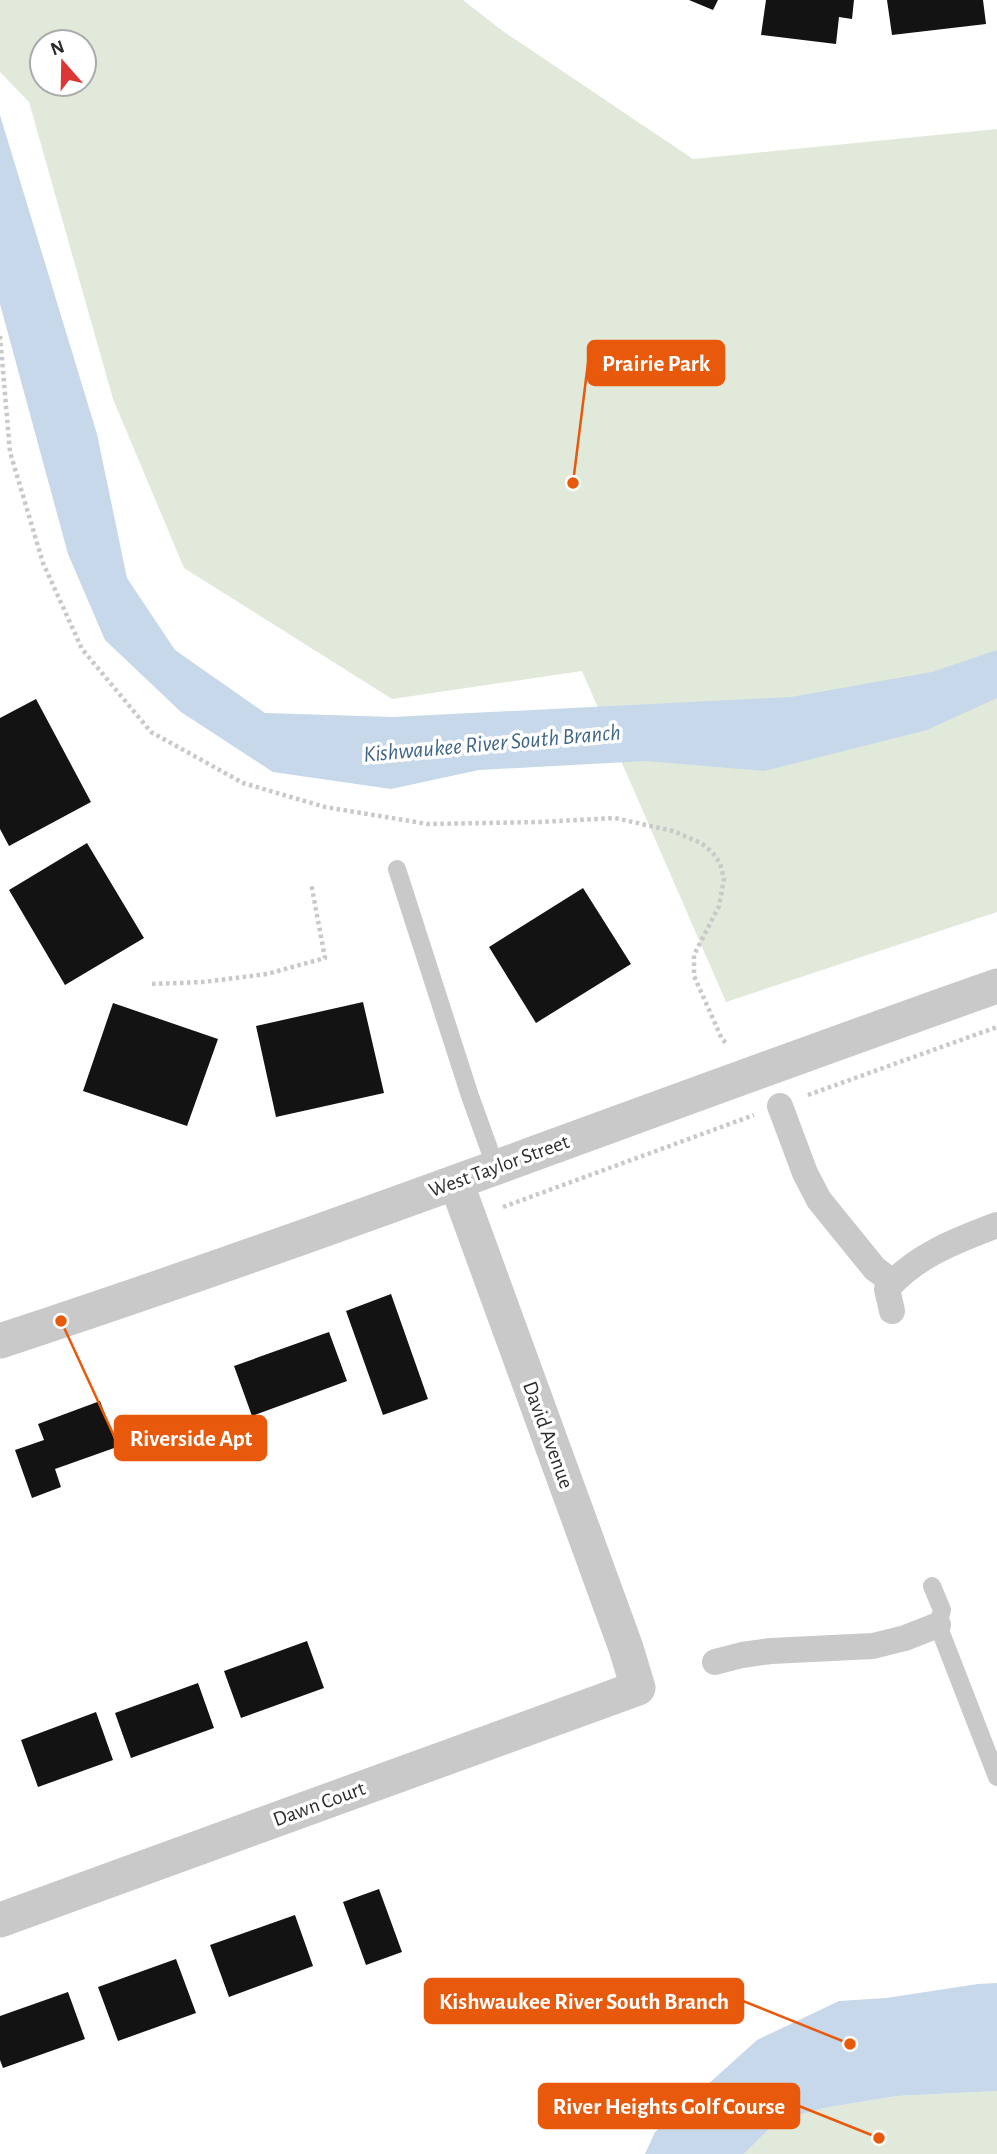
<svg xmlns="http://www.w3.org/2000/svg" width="997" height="2154" font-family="'Alegreya Sans',sans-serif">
<rect width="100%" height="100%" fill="#fff"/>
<path fill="#e1e9da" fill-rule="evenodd" d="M0 0H463L500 29 693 159 997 129V912L726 1002 582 671 392 699 184 568 113 399 29 102 0 72ZM42 42H84V84H42Z
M997 2091V2154H744L777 2121 824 2108 897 2096Z"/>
<path fill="#c6d8e9" d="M0 115 97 434 127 578 175 650 265 713 393 717 791 697 932 672 997 650V698L927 730 764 771 646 761 479 770 391 789 273 772 181 712 105 640 68 554 0 304Z
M997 1983V2091L897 2096 824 2108 777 2121 744 2154H645L655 2132 757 2040 839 2001 886 1998 978 1984Z"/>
<path fill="#131313" d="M689 0H718L713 10Z
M766 0H854L852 19 839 17 836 44 761 35Z
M887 0H983L986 24 892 35Z
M36 699 91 802 9 846 0 829V718Z
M87 843 144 938 65 985 9 890Z
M583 888 631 964 536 1023 489 947Z
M363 1002 384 1093 276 1117 256 1026Z
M113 1003 218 1039 187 1126 83 1091Z
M391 1294 428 1399 383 1415 346 1311Z
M329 1332 347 1381 252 1416 234 1366Z
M100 1401 117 1447 55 1469 61 1487 32 1498 15 1450 44 1440 38 1424Z
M307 1641 324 1688 241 1718 224 1671Z
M198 1683 214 1728 131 1758 115 1713Z
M96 1712 113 1760 38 1787 21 1740Z
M379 1889 402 1952 366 1965 343 1902Z
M295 1915 313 1966 229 1997 210 1945Z
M176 1959 196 2013 118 2041 98 1987Z
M68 1992 85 2039 3 2068 0 2060V2016Z"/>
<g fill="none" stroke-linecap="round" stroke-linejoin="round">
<path stroke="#c9c9c9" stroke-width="4.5" stroke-dasharray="3.5 3.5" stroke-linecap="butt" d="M0 336 10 452 43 563 82 649 151 732 243 783 325 807 428 824 540 822 615 818 673 831 701 843 712 852 720 863 724 879 719 906 694 955V976L722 1039 728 1045
M152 984 203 982 267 974 325 958 311 883
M808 1095 997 1027
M503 1207 754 1115"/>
<path stroke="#c9c9c9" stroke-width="18" d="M397 869 470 1096 496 1168
M932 1586 942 1610 938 1625 997 1777"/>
<path stroke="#c9c9c9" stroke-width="26" d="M780 1106 805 1173 819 1200 875 1269 893 1282
M892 1311 887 1289C915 1256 957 1240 997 1225
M715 1662 742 1655 771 1651 873 1646 905 1638 938 1625"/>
<path stroke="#c9c9c9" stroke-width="35" d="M0 1341C335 1231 665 1103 997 986
M0 1920 638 1688 626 1648 456 1182"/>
</g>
<g text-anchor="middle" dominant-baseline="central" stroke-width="7" stroke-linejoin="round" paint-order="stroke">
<g font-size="21" fill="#2c2c2c" stroke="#fff">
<text transform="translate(499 1166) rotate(-20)">West Taylor Street</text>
<text transform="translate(548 1435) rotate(70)">David Avenue</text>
<text transform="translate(319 1804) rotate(-20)">Dawn Court</text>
</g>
<g font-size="23" font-style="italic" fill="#3f6689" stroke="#fff">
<text transform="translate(492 744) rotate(-5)">Kishwaukee River South Branch</text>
</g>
</g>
<path fill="none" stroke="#e8590c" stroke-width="2.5" d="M573 483L588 363M61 1321L115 1438M850 2044L743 2001M879 2138L799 2106"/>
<g fill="#e8590c" stroke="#fff" stroke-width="2.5">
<circle cx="573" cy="483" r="7"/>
<circle cx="61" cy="1321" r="7"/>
<circle cx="850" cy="2044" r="7"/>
<circle cx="879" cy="2138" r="7"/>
</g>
<g fill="#e8590c" stroke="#e8590c" stroke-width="2.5">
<rect x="588" y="341" width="136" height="44" rx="7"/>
<rect x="115" y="1416" width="151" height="44" rx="7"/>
<rect x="425" y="1979" width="318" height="44" rx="7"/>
<rect x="539" y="2084" width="260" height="44" rx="7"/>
</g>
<g font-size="23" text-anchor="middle" font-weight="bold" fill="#fff">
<text x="656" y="371">Prairie Park</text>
<text x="191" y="1446">Riverside Apt</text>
<text x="584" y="2009">Kishwaukee River South Branch</text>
<text x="669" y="2114">River Heights Golf Course</text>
</g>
<g transform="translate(63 63) rotate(340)"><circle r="33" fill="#ffffff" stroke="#ababab" stroke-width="2"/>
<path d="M0-5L12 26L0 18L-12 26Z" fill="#dc3735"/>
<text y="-10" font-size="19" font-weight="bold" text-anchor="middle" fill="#2c2c2c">N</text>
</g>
</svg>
